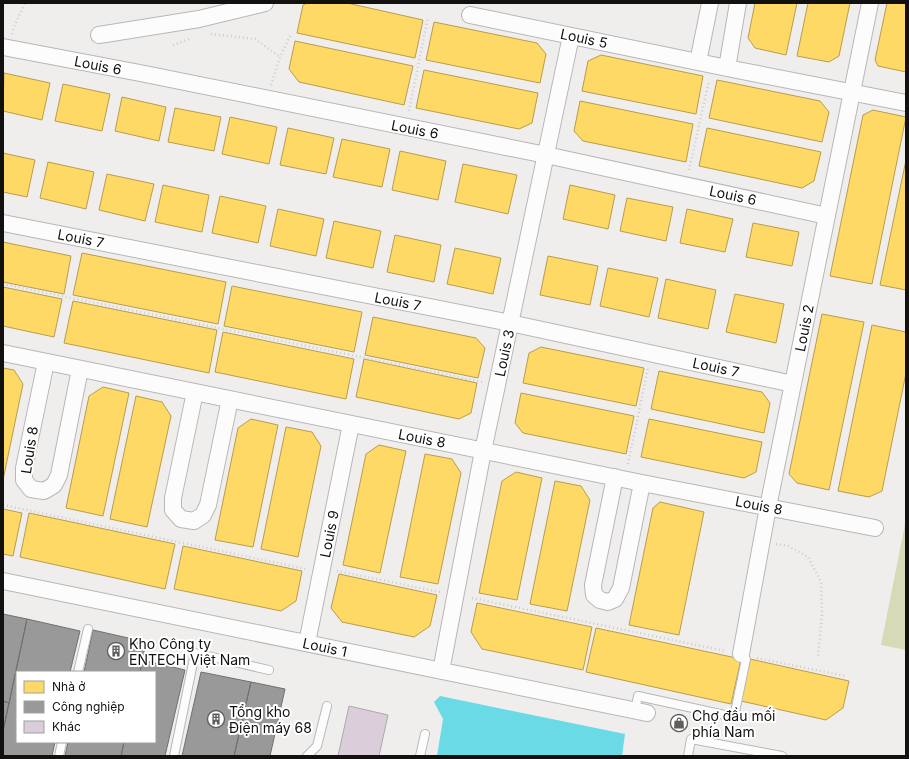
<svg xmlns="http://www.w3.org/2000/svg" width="909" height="759" font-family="Inter,sans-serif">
<rect width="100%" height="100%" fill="#f0eeed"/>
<path fill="#d7dab6" d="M906 519V650L881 645Z"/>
<path fill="#6adae6" d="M440 696 625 734 622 756H437L443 719 434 702Z"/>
<path fill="#ffd966" stroke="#b89d4c" d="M307 3H347L423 20 415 58 297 33 303 5Z
M755 3H797L786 55 755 48 748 38Z
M808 3H850L839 56 829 62 797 56Z
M887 3H906V72L878 66 875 60Z
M434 22 537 43 546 54 540 83 426 60Z
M295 41 413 66 404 105 299 82 289 69Z
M601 55 703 76 696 114 582 91 588 61Z
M424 70 538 93 532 123 519 129 416 108Z
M4 73 50 83 42 120 3 111Z
M717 80 820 101 829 112 822 142 709 118Z
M63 84 110 94 102 131 55 121Z
M122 97 166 107 159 141 115 131Z
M580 101 693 124 686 162 583 141 574 131Z
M175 108 221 117 214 151 168 142Z
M873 110 906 117 872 284 830 276 863 115Z
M230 117 277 127 269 164 222 154Z
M288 128 334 138 326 174 280 165Z
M707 128 821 152 814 181 802 188 699 166Z
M342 139 390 149 382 187 333 177Z
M400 151 446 161 438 200 392 190Z
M3 153 35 160 27 197 3 192Z
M906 160V290L880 285Z
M48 162 94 172 86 209 40 198Z
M463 164 517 175 508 214 455 202Z
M107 174 154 184 145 221 99 210Z
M163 185 209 195 202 232 155 222Z
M570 185 615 195 608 229 563 219Z
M220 196 266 206 258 243 212 233Z
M627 198 673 207 666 241 620 231Z
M278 209 324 219 316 256 270 246Z
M687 209 733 219 725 252 680 243Z
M334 221 381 231 373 268 326 258Z
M753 223 799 232 792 266 746 257Z
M395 235 441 245 434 282 387 272Z
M3 242 71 256 64 294 3 282Z
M455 248 501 258 493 294 447 284Z
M82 253 226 282 218 324 73 295Z
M548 256 598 266 590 305 540 295Z
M608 268 658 278 649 317 600 306Z
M666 279 716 290 708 329 658 318Z
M232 286 362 312 354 352 224 326Z
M3 287 62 299 54 337 3 326Z
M735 294 784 304 776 343 726 332Z
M73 301 217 330 209 373 64 343Z
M822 314 864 322 829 490 797 483 789 474Z
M373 317 476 338 485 348 478 378 365 355Z
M872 325 906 332V373L882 491 869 497 838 491Z
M223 332 354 359 346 399 215 372Z
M541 347 644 368 636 406 523 383 529 353Z
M364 359 477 383 471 413 459 419 356 397Z
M3 368 14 370 23 384 3 480Z
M659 371 762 392 770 403 764 433 651 409Z
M103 387 129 393 103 516 66 508 89 396Z
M521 393 634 416 626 454 523 433 515 423Z
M136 396 162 402 171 416 147 527 110 519Z
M251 419 278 425 253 547 215 540 238 428Z
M649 419 762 442 756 472 744 478 641 457Z
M286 427 312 432 321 446 298 557 261 549Z
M379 445 406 451 380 573 343 565 366 454Z
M425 454 452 459 461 473 438 584 400 577Z
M516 472 542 478 517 600 479 593 502 481Z
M555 481 581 486 590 500 567 611 530 604Z
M660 502 704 512 679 635 629 625 653 508Z
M3 509 22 513 13 556 3 554Z
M29 513 175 544 165 589 20 557Z
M183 546 302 571 296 601 281 611 174 589Z
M339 574 437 595 430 626 414 637 342 622 331 608Z
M477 603 592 627 583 670 482 649 471 632Z
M596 628 741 659 731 704 586 672Z
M750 659 849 681 843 708 826 720 741 701Z"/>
<path fill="#999" stroke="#707070" d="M3 614 27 619 9 703 3 701Z
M27 619 80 631 70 672H17V742H55L52 756H3V731Z
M93 630 146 642 140 672H84Z
M142 660 185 670 165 756H121L124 742H155V672H140Z
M201 672 251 682 234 756H182Z
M251 682 285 689 270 756H234Z
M3 701 9 703 3 731Z
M68 742H124L121 756H65Z"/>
<path fill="#dccddb" stroke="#abaaa9" d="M349 706 388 715 379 756H338Z"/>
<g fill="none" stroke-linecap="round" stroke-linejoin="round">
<g stroke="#b8b7b7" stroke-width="10">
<path id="lane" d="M78 672 88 629
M635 710 638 696 734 717 746 659 741 654
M59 756 62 742
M174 756 195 653 269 670
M307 756 317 746 327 706
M420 756 425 734
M688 756 691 739 782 756"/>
</g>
<g stroke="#b8b7b7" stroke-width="18">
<path id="street" d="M470 15 727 68 906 103
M99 35 199 19 265 3
M3 47 140 73 546 155 827 216
M698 62 710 3
M727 68 738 3
M3 223 510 323 793 384
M3 353 642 483 875 528
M46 362 24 468V480L31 489 44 491 54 485 59 475 80 369
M195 392 173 498V510L181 519 194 521 203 515 208 505 230 399
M615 477 593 585 594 595 600 600 608 602 615 599 621 588 642 483
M3 581 647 713
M307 643 351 424
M741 654 768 507 870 3
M441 671 483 451 571 36"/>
</g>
<path stroke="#ccc" stroke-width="2.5" stroke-dasharray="1 3" stroke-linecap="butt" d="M12 34 14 27 25 3
M211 34 255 39 280 57
M173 45 192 38
M271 85 280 57 291 34
M409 111 428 17
M689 170 709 81
M3 284 483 382
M628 464 648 368
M3 505 306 569
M776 544 788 546 808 557 821 582 822 615 818 656
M337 571 440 592
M472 598 725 651
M757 658 845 676"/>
<use href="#lane" stroke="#fdfcfc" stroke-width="8"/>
<use href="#street" stroke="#fdfcfc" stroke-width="16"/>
</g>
<defs>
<g id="building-ring" transform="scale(0.9)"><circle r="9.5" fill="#fff" stroke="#605e5d" stroke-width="1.5"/><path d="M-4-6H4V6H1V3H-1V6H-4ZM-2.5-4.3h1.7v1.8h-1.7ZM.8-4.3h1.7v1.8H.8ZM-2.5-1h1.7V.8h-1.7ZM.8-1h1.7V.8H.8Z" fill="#605e5d"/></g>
<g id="shop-ring" transform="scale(0.9)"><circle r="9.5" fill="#fff" stroke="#605e5d" stroke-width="1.5"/><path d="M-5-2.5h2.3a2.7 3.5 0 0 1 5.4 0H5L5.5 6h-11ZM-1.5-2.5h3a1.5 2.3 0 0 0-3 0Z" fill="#605e5d"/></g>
</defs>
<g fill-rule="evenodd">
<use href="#building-ring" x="116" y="651"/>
<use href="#building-ring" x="216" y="719"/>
<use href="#shop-ring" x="679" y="723"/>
</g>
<g text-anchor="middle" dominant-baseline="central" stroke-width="4" stroke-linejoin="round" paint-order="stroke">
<g font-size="14" fill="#121110" stroke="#fff">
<text transform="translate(584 38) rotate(12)">Louis 5</text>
<text transform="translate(98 65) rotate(11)">Louis 6</text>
<text transform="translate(415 129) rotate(11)">Louis 6</text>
<text transform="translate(733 195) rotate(12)">Louis 6</text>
<text transform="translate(81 238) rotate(11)">Louis 7</text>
<text transform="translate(398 301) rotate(11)">Louis 7</text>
<text transform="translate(804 328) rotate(-79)">Louis 2</text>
<text transform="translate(504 353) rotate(-78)">Louis 3</text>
<text transform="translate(716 367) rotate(12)">Louis 7</text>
<text transform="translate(422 438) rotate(11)">Louis 8</text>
<text transform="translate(29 450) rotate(-81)">Louis 8</text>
<text transform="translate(759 505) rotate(11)">Louis 8</text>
<text transform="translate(329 534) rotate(-79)">Louis 9</text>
<text transform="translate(325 647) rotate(12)">Louis 1</text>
</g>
<g font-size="14" fill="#121110" stroke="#fff" text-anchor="start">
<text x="129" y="643">Kho Công ty<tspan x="129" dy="16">ENTECH Việt Nam</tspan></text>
<text x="229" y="711">Tổng kho<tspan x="229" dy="16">Điện máy 68</tspan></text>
<text x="692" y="715">Chợ đầu mối<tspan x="692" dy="16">phía Nam</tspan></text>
</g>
</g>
<rect width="909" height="759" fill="none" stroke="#121110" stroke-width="8"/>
<rect x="16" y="671" width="140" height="72" fill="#ffffff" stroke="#a0a09f"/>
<rect x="24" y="681" width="20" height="12" fill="#ffd966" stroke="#a0a09f"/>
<text x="52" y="691" font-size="12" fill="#121110">Nhà ở</text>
<rect x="24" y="701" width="20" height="12" fill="#999999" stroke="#a0a09f"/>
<text x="52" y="711" font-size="12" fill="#121110">Công nghiệp</text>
<rect x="24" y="721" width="20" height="12" fill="#dccddb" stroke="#a0a09f"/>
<text x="52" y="731" font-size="12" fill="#121110">Khác</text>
</svg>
